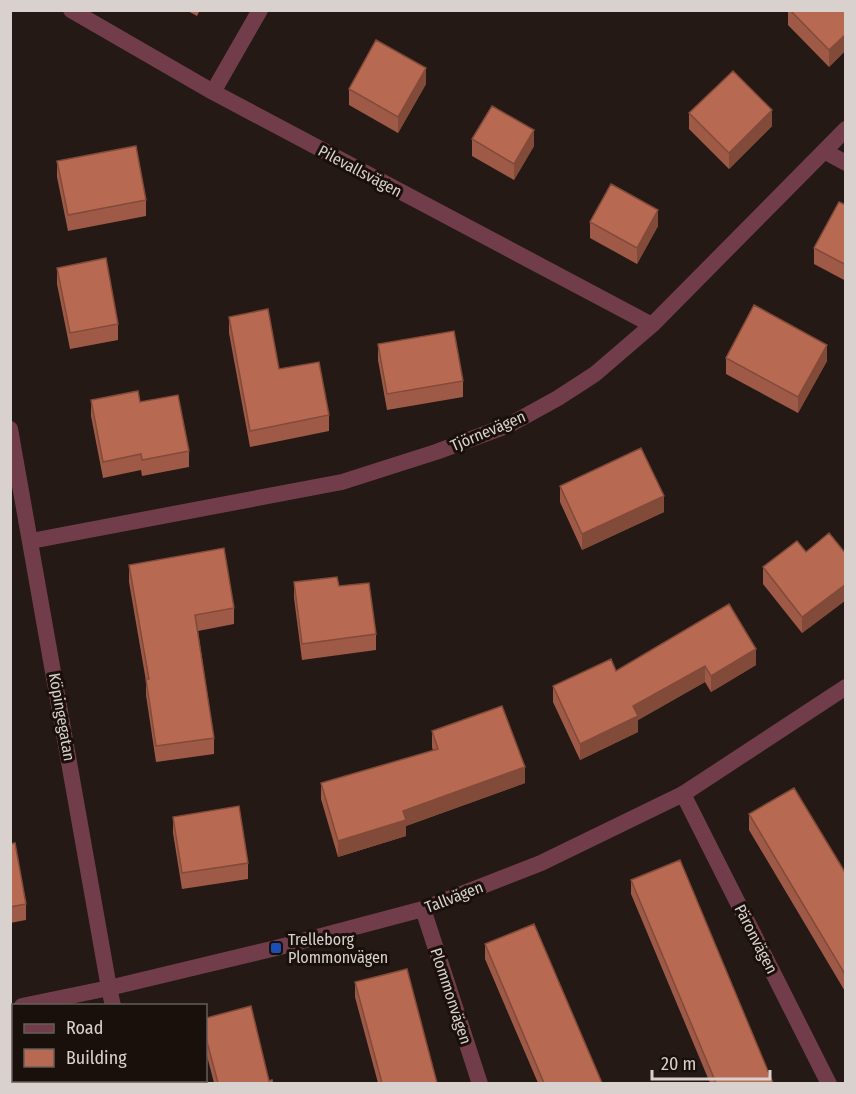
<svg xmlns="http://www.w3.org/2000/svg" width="856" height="1094" font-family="'Fira Sans Condensed',sans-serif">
<rect width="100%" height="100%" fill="#241914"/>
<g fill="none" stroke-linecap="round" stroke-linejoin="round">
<path stroke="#723d4b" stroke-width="16" d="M71 10 213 92 652 325
M213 92 260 10
M824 151 846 163
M10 429 109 988 22 1006
M31 541 342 482 436 452 509 425 558 398 595 374 652 325 846 129
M683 794 829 1084
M423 909 480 1084"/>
<path stroke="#723d4b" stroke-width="16" d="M113 1006 109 988 276 948 423 909 541 863 683 794 846 687
M127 1080V1084"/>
</g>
<path fill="#9e5a47" d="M186 10H200L197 16Z
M788 10H846V50L829 67 788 25Z
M426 84 398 133 349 105V89Z
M689 113 772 126 729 169 689 129Z
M472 139 534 146 514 180 472 156Z
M57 161 146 200V216L68 231 57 177Z
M846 205V281L814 264V248Z
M590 222 658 226 637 264 590 238Z
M57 268 118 324V340L70 349 57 284Z
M229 317 279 369 329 415V431L250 447 229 333Z
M378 344 463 381V397L387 410 378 360Z
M726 358 827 361 798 413 726 374Z
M91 400 140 402 189 451V467L142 476 141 470 103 478 91 416Z
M560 486 664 512 582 550 560 502Z
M806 552 846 554V600L802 633 763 584V567Z
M129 565 234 608V624L198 631 214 738V754L156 762 146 695V681L129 582Z
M294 582 376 634V650L302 660 294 598Z
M729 604 756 665 711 692 705 682 638 720V732L580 760 553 702V686L616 671Z
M432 731 525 783 406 826V836L338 857 321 799V783L433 751 432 747Z
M749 814 846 874V993L749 830Z
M173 817 248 863V879L182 889 173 833Z
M10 844 26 904V920L10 923Z
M631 880 773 1083H710L631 894Z
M485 944 602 1083H538L485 959Z
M355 982 437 1083H378L355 997Z
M206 1018 269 1081 273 1083H214L206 1052Z"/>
<path fill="#814a39" d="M846 34V50L829 67V50Z
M426 68V84L398 133V117Z
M772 110V126L729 169V153Z
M534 130V146L514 180V164Z
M658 210V226L637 264V248Z
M827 345V361L798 413V397Z
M664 496V512L582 550V534Z
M846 584V600L802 633V617Z
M756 649V665L711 692V676Z
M705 666V682L638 720V732L580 760V744L633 706Z
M525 767V783L406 826V836L338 857V841L403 811Z"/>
<path fill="#b86952" stroke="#814a39" stroke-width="1.5" d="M790 10H846V34L829 50Z
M376 40 426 68 398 117 349 89Z
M733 71 772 110 729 153 689 113Z
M492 106 534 130 514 164 472 139Z
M136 146 146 200 68 215 57 161Z
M611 184 658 210 637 248 590 222Z
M839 202 846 205V265L814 248Z
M106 258 118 324 70 333 57 268Z
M754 305 827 345 798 397 726 358Z
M268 309 279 369 319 362 329 415 250 431 229 317Z
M454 331 463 381 387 394 378 344Z
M138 391 140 402 178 395 189 451 142 460 141 454 103 462 91 400Z
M641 448 664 496 582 534 560 486Z
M829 533 846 554V584L802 617 763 567 797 541 806 552Z
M224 548 234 608 195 615 214 738 156 746 146 679H149L129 565Z
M337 577 339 586 369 583 376 634 302 644 294 582Z
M729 604 756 649 711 676 705 666 633 706 638 716 580 744 553 686 611 659 616 671Z
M502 706 525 767 403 811 406 820 338 841 321 783 438 749 432 731Z
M794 788 846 874V976L749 814Z
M239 806 248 863 182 873 173 817Z
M15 843 26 904 10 907V844Z
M680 860 773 1083H716L631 880Z
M534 924 602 1083H544L485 944Z
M407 969 437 1083H382L355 982Z
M251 1006 269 1081 272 1080 273 1083H218L206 1038V1018Z
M26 1080H78L79 1083H27Z"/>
<rect fill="#1a4fb4" stroke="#1a100b" stroke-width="2" x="270" y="942" width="12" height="12" rx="3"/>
<g text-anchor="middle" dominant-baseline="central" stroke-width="6" stroke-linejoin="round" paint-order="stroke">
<g font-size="16" fill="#d9d1ce" stroke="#1a100b">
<text transform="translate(360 171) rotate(28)">Pilevallsvägen</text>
<text transform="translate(488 431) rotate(-23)">Tjörnevägen</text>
<text transform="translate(62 717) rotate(80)">Köpingegatan</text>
<text transform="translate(454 897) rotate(-21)">Tallvägen</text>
<text transform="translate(756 939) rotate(63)">Päronvägen</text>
<text transform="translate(451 996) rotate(72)">Plommonvägen</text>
</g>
<g font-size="16" fill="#d9d1ce" stroke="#1a100b" text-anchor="start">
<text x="288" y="939">Trelleborg<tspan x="288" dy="18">Plommonvägen</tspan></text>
</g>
</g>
<rect width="856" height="1094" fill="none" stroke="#d9d1ce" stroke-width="24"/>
<rect x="12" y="1004" width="195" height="78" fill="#1a100b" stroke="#665d59" stroke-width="1.5"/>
<rect x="24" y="1024" width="30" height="9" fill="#723d4b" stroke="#665d59" stroke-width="1.5"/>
<text x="66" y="1034" font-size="18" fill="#d9d1ce">Road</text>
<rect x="24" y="1049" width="30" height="18" fill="#b86952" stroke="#665d59" stroke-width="1.5"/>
<text x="66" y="1064" font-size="18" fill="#d9d1ce">Building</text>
<path d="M652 1070v9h118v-9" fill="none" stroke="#d9d1ce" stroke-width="3"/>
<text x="661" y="1070" font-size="18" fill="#d9d1ce" stroke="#1a100b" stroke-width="4.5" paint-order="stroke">20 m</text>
</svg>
